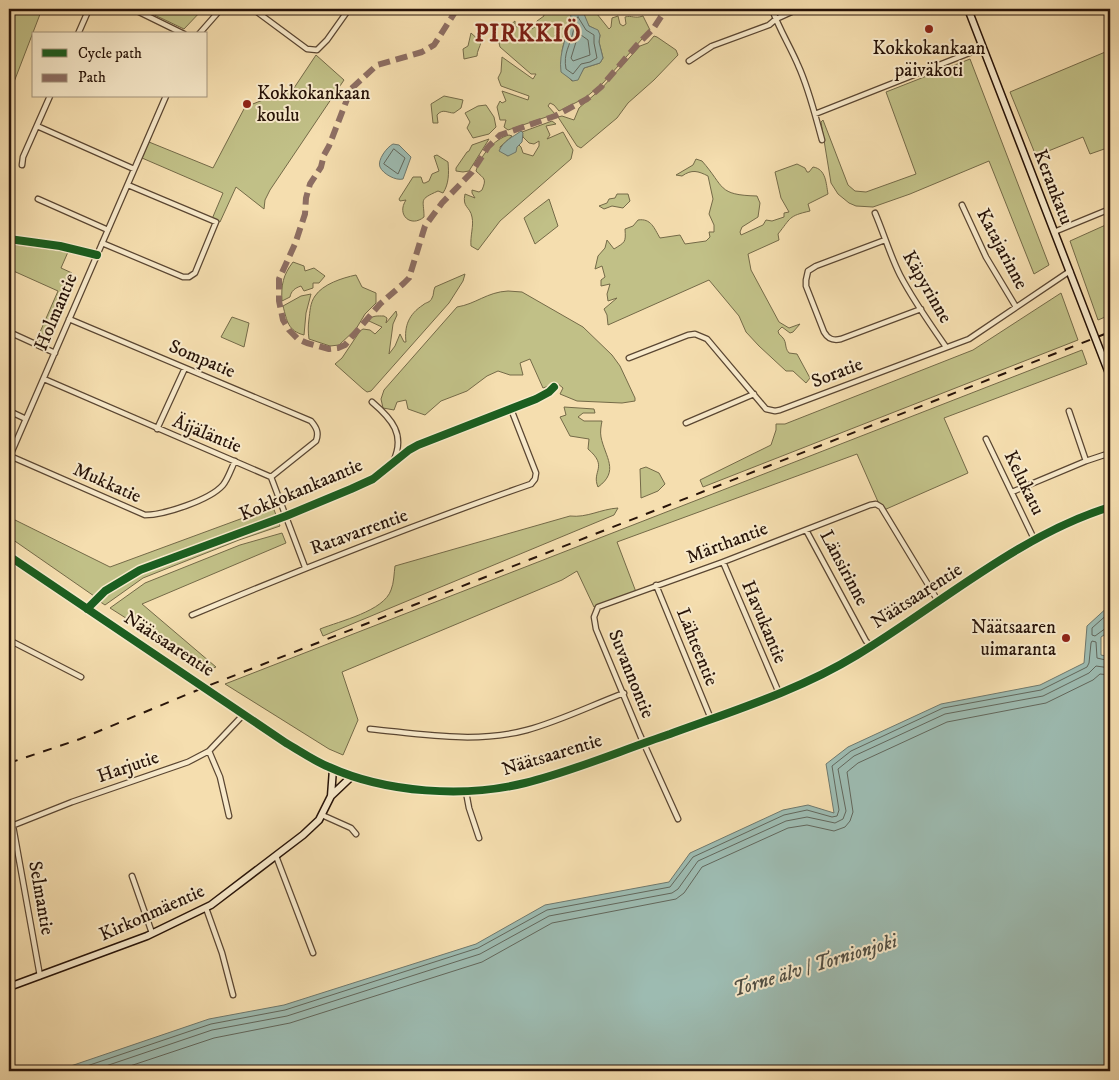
<svg xmlns="http://www.w3.org/2000/svg" width="1119" height="1080" font-family="'IM FELL DW Pica',serif">
<rect width="100%" height="100%" fill="#f5deaf"/>
<filter id="stains"><feTurbulence type="fractalNoise" baseFrequency=".004" numOctaves="4"/><feColorMatrix values="0 0 0 0 .2 0 0 0 0 .09 0 0 0 0 .02 0 0 0 .5 -.17"/></filter>
<radialGradient id="worn" r=".72"><stop offset=".6" stop-color="#630" stop-opacity="0"/><stop offset="1" stop-color="#630" stop-opacity=".3"/></radialGradient>
<path fill="#c1c087" stroke="#746a48" d="M9 9H42L9 95Z
M142 9H203L184 29Z
M540 9H578L572 13 568 33 565 38 562 51 567 76 572 81 578 79 584 68 600 63 603 58 599 42 600 35 595 29 589 26 580 9H593L609 29 611 27 612 18 618 16 620 24 623 26 626 24 625 17C632 15 634 19 643 16L650 30 603 83 585 98 559 111 554 105 550 103 548 106 555 114 508 130 504 127 506 120H500L497 107 500 101 502 103 506 101 502 91 528 100 529 96 501 86 498 78 501 72 502 57 533 79 536 74H531L500 47 499 43C506 37 507 26 515 21V26L517 27 526 22 532 29 536 26 537 21 544 16 543 11Z
M471 33 481 42C480 47 477 51 477 56L464 59 463 49 468 46Z
M654 36 657 37 676 50 678 55 654 80 628 103 617 118 581 148 577 146 558 117 562 116 574 120 579 108 601 89 640 46 648 43Z
M1110 50V147L1090 154 1083 137 1036 156 1010 92Z
M316 55 344 80 270 190 265 200 264 209 236 187 220 222 212 219 223 193 142 158 149 142 213 168 245 107 294 88Z
M970 59 1049 265 1034 274 989 161 910 194 873 207 856 206 849 203 838 194 831 183 821 122 823 120 848 185 855 191 866 192 916 174 886 92Z
M444 96 463 100 461 108 454 113C447 113 443 108 437 115L438 123H433L431 104Z
M486 105 494 117 496 127 489 134 473 138 467 128 470 122 465 113 478 106Z
M552 121 556 124 546 126 550 135 547 139 563 132 573 150 571 159 500 221 478 250 471 246C470 236 474 226 472 217 470 206 462 208 465 194L475 198 472 193V190L479 192 482 190C487 178 484 179 476 171 480 156 494 139 509 135L512 136 500 147 501 151 508 156 519 145 521 147 523 153 533 156 539 146V141L534 144 529 143 523 137 522 132Z
M489 139 469 171 463 172 456 171V168L467 152 469 151 472 145Z
M437 155 448 162C449 173 449 184 443 193L438 191C418 200 424 199 424 217 411 228 396 215 406 200L400 201 399 199 413 177H421L423 183H425L429 181 432 174 439 171 434 156Z
M696 159 702 161C725 187 717 195 757 196L760 203 758 217 742 227 740 232 741 235 763 225 766 220 772 221 784 217V213L789 212 781 198 775 172 797 164 805 168 807 172H809L813 167C826 169 826 183 828 194L808 204 810 211C788 216 791 218 778 234L779 240 748 254 751 270 779 322 789 328 800 324 793 332 790 333 782 327 778 331 779 334C789 342 783 346 789 353L797 354 810 378 806 383 793 371H786L759 346 746 332 739 316 709 280 608 325 607 315 604 309 617 298 608 301 607 294 610 284 601 286V280L605 277 602 266 595 269 598 256 605 248 607 240 614 249C625 242 626 243 625 229L633 226 638 220C651 218 654 228 660 238L680 235 685 244 706 241 710 237 709 232H714V225L709 214 713 199 708 176C698 171 692 169 682 176L676 175 693 165Z
M617 194H628L630 201 623 208 612 206 604 209 599 206 607 203 609 199 615 198Z
M549 199 558 226 535 244 524 218Z
M1110 223V315L1098 320 1070 241Z
M9 244 68 252 61 268 72 273 43 342 37 339 58 291 9 269Z
M293 262 304 266 305 271 314 268 325 276 319 283H313V288L304 291 301 286C295 288 291 291 290 297L282 301C281 285 283 275 293 262Z
M465 274 463 281 449 303 371 391 367 392 363 389 335 364 342 358 360 331 363 329 370 330 375 334 382 327 369 321C371 315 378 316 384 316L387 318 386 323 396 311 397 315 393 324 389 354 395 346 400 334 404 342H406C404 326 409 314 423 305 426 302 430 303 432 298 434 295 433 291 435 287Z
M356 275 362 287 376 293V303L365 314 356 329 339 345 330 346 309 339C308 332 308 326 309 319 310 312 310 303 315 296 323 284 342 278 356 275Z
M508 291 522 292 583 327 612 355 620 366 635 398V401L622 403 577 401 560 394 563 388 557 383 543 388 530 359 520 363 523 375H510L498 371 487 376 467 391 441 401 425 415 408 409 406 400 397 402 394 410 383 408 381 399 384 390 457 307C476 304 487 292 508 291Z
M1061 293 1078 340 703 487 700 480 771 445 776 430V424H785L973 350Z
M311 294 306 313 304 335C288 331 287 321 283 306L301 296Z
M232 317 249 323 244 347 221 337Z
M1082 350 1087 364 944 418 968 473 884 510 879 504 857 454 617 542 636 592 594 607 577 571 562 580 342 672 358 720 343 755 329 749 225 684Z
M564 407 594 409 595 413H583L578 417 584 421H602C601 426 600 432 601 437 605 457 620 471 598 487 591 471 609 467 588 449L589 439 570 436 560 417 566 415Z
M646 467 659 473 665 484 658 491 641 498 640 469Z
M273 507 276 515 138 567 102 589 94 596 9 537V517L110 567Z
M618 508 614 515 323 636 320 629C340 621 384 611 391 590 394 583 394 573 395 566L570 516C587 518 601 509 618 508Z
M278 521 280 526 239 540 143 578 105 605 99 601 141 573Z
M282 533 286 543 142 604 216 667 208 670 110 608 145 583 240 545Z"/>
<path fill="#9dbbb1" stroke="#6e786d" d="M578 9H582L589 26 598 30 600 35 599 42 603 58 600 63 584 68 578 80 573 81 561 72C558 51 569 34 571 14Z
M521 131 523 133 522 142 517 147 516 152 508 156 499 151C503 141 513 137 521 131Z
M393 144 399 145 411 157 403 179C396 181 383 174 380 167 377 160 387 147 393 144Z
M1110 605V631L1101 637V655L1110 657V1071H56L209 1019 284 1005 476 944 545 905 669 882 690 853 783 810 808 805 834 813 826 764 848 747 941 704 1040 685 1084 663 1087 626Z"/>
<g fill="none" stroke-linecap="round" stroke-linejoin="round">
<path stroke="#62675c" stroke-width="1" d="M578 17 586 30 594 35V43L597 58 590 62 581 64 573 74 566 69C563 53 570 46 573 32 575 26 573 22 578 17Z
M581 35 588 40 590 55 573 61 571 58 576 42Z
M394 149 405 158 398 174 384 164Z
M1110 612 1092 628V635L1095 636 1106 628 1110 627
M72 1071 211 1024 285 1010 478 948 547 910 670 887 693 857 784 815 807 810 832 817 837 816 839 810 832 766 851 751 943 708 1041 690 1087 667 1089 663 1091 643 1092 641 1096 642 1097 658 1110 661
M91 1071 212 1030 287 1016 480 954 549 916 672 893 678 889 698 861 786 821 807 817 835 823 843 819 846 811 838 769 854 756 945 714 1043 696 1089 673 1096 666 1110 668
M115 1071 214 1038 290 1023 482 962 552 923 676 899 684 893 702 867 788 828 807 825 834 831 845 827 850 821 853 812 847 772 858 763 947 722 1046 703 1093 680 1100 674 1110 675"/>
<g stroke="#5a4632" stroke-width="7">
<path id="street" d="M133 9 184 34
M253 9 307 49 317 50 327 40 349 9
M772 9C779 29 790 46 798 65 809 89 815 115 822 140
M78 34 89 9
M199 34 221 9
M689 61 712 46 769 25 776 19 798 9
M815 114 982 48
M37 126 134 169
M22 165 23 157 50 96
M38 199 108 230
M962 205 986 257 1016 307
M875 213C884 234 890 255 900 275 913 300 930 324 946 347
M1054 232 1110 209
M885 240 816 266 808 271 806 280V286L824 332C828 339 833 341 841 339L921 309
M102 243 183 277H189L195 273 216 222 128 185
M69 319 311 421C317 428 319 433 316 441L271 477
M9 332 55 353
M629 358 688 335 695 334 707 339 766 409 775 411 780 410 969 339 1070 271
M44 379 271 477 305 567
M372 402C392 419 406 435 393 462
M9 411 26 419
M1069 411 1086 461
M686 423 754 394
M157 429 185 368
M986 439 1035 541
M10 456 145 515C164 515 210 500 223 485 228 479 231 469 235 461
M9 458 166 96
M1012 492 1086 461 1110 453
M806 530 866 641 871 646
M723 562 779 693
M656 585 711 719
M87 609 105 591 140 570 286 516 351 489 373 479 409 450 418 445 536 399 549 392 554 387
M192 615C304 568 416 524 531 484L535 479 536 473 511 409
M9 640 81 677
M370 729C422 734 475 744 527 730 560 721 592 705 624 693
M209 751 220 777 229 816
M466 792 469 808 479 838
M322 815 351 828 356 834
M678 819 640 735 596 629 594 617 598 607 723 562 870 505 876 504 881 507 938 601
M13 826 40 976
M9 827 72 802 188 762 209 751 244 714
M276 856 313 953
M132 876 152 933
M206 908 222 953 233 995"/>
</g>
<g stroke="#271308" stroke-width="9">
<path id="secondary" d="M968 9 1110 376
M9 556 286 743C300 751 314 761 329 767 386 793 465 798 525 783 574 771 622 750 670 734 733 711 800 690 857 655 938 606 1019 535 1110 507
M331 796 352 776
M9 987 147 936 211 905 303 835 319 820 331 796 333 769"/>
</g>
<use href="#street" stroke="#f8eacb" stroke-width="4.5"/>
<use href="#secondary" stroke="#f8eacb" stroke-width="6"/>
<path stroke="#271308" stroke-width="2" stroke-dasharray="9 9" stroke-linecap="butt" d="M9 763 80 739 205 687 1110 332"/>
<path stroke="#8d6e63" stroke-width="6" stroke-dasharray="12 6" stroke-linecap="butt" d="M457 9 434 45 422 52 377 65 351 89 329 146 324 155 321 167 310 184 306 198 305 214 295 244 279 279V301L283 320 289 330 298 339 307 343 329 349 338 348 345 345 380 304 404 283 409 278 425 226 442 203 472 172 488 147 500 135 555 116 587 99 601 87 637 45 653 29 666 9"/>
<g stroke="#f8eacb" stroke-width="11">
<path id="cycleway" d="M9 239 60 246 97 255
M9 556 286 743C300 751 314 761 329 767 386 793 465 798 525 783 574 771 622 750 670 734 733 711 800 690 857 655 938 606 1019 535 1110 507
M87 609 105 591 140 570 286 516 351 489 373 479 409 450 418 445 536 399 549 392 554 387"/>
</g>
<use href="#cycleway" stroke="#1b5e20" stroke-width="8"/>
</g>
<g fill="#8f2418" stroke="#f8eacb" stroke-width="2">
<circle cx="929" cy="29" r="5"/>
<circle cx="247" cy="104" r="5"/>
<circle cx="1066" cy="638" r="5"/>
</g>
<g text-anchor="middle" dominant-baseline="central" stroke-width="4" stroke-linejoin="round" paint-order="stroke">
<g font-size="19" fill="#271308" stroke="#f8eacb">
<text x="929" y="48">Kokkokankaan<tspan x="929" dy="22">päiväkoti</tspan></text>
<text x="257" y="93" text-anchor="start">Kokkokankaan<tspan x="257" dy="22">koulu</tspan></text>
<text x="1056" y="627" text-anchor="end">Näätsaaren<tspan x="1056" dy="22">uimaranta</tspan></text>
</g>
<g font-size="19" fill="#271308" stroke="#f8eacb">
<text transform="translate(1053 187) rotate(69)">Kerankatu</text>
<text transform="translate(1002 249) rotate(62)">Katajarinne</text>
<text transform="translate(927 287) rotate(60)">Käpyrinne</text>
<text transform="translate(56 312) rotate(-67)">Holmantie</text>
<text transform="translate(202 359) rotate(23)">Sompatie</text>
<text transform="translate(837 373) rotate(-21)">Soratie</text>
<text transform="translate(207 434) rotate(22)">Äijäläntie</text>
<text transform="translate(107 483) rotate(24)">Mukkatie</text>
<text transform="translate(1024 483) rotate(64)">Kelukatu</text>
<text transform="translate(301 490) rotate(-23)">Kokkokankaantie</text>
<text transform="translate(359 532) rotate(-20)">Ratavarrentie</text>
<text transform="translate(727 543) rotate(-21)">Märthantie</text>
<text transform="translate(844 568) rotate(62)">Länsirinne</text>
<text transform="translate(917 596) rotate(-33)">Näätsaarentie</text>
<text transform="translate(764 622) rotate(67)">Havukantie</text>
<text transform="translate(169 644) rotate(33)">Näätsaarentie</text>
<text transform="translate(697 647) rotate(68)">Lähteentie</text>
<text transform="translate(631 674) rotate(68)">Suvannontie</text>
<text transform="translate(552 755) rotate(-17)">Näätsaarentie</text>
<text transform="translate(128 767) rotate(-19)">Harjutie</text>
<text transform="translate(41 898) rotate(80)">Selmantie</text>
<text transform="translate(152 913) rotate(-24)">Kirkonmäentie</text>
</g>
<g font-size="20" font-style="italic" fill="#504e43" stroke="#f8eacb">
<text transform="translate(815 966) rotate(-17)">Torne älv / Tornionjoki</text>
</g>
<g font-size="24" font-weight="bold" letter-spacing="1" fill="#7a1f14" stroke="#f8eacb">
<text x="528" y="34">PIRKKIÖ</text>
</g>
</g>
<rect width="1119" height="1080" fill="none" stroke="#f5deaf" stroke-width="30"/>
<rect x="10" y="10" width="1099" height="1060" fill="none" stroke="#271308" stroke-width="2.5"/>
<rect x="15" y="15" width="1089" height="1050" fill="none" stroke="#271308"/>
<rect x="32" y="32" width="175" height="65" fill="#f8eacb" stroke="#a4947d"/>
<rect x="42" y="49" width="25" height="8" fill="#1b5e20" stroke="#a4947d"/>
<text x="78" y="58" font-size="15" fill="#271308">Cycle path</text>
<rect x="42" y="74" width="25" height="8" fill="#8d6e63" stroke="#a4947d"/>
<text x="78" y="82" font-size="15" fill="#271308">Path</text>
<rect width="100%" height="100%" filter="url(#stains)"/>
<rect width="100%" height="100%" fill="url(#worn)"/>
</svg>
